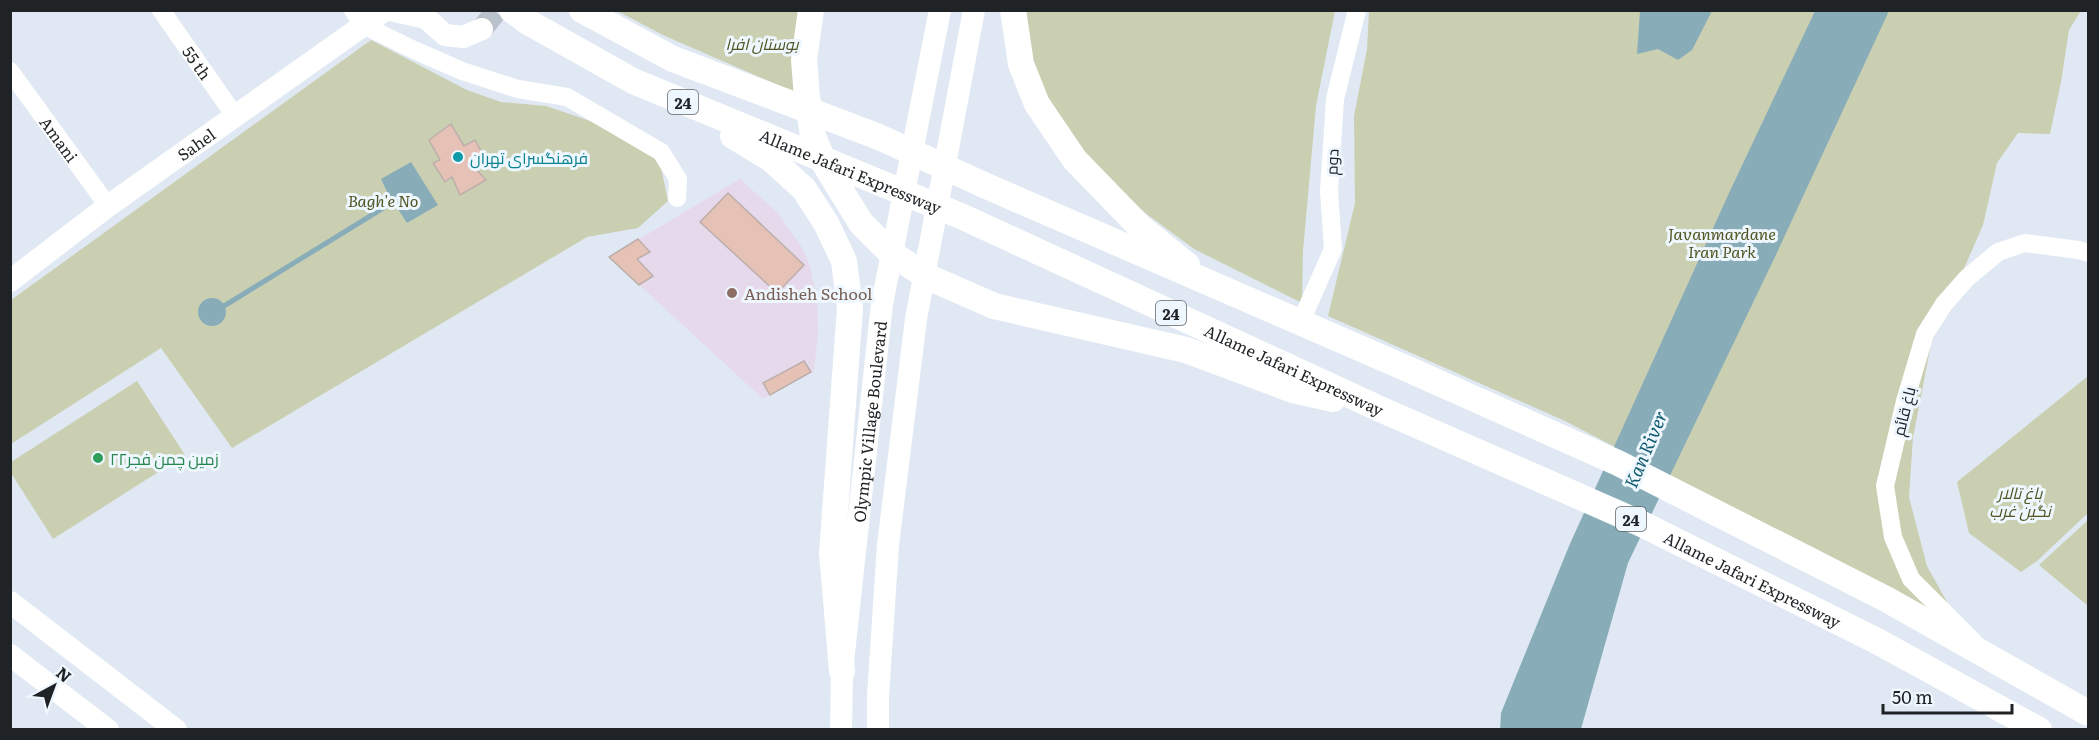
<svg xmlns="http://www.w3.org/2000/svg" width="2099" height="740" font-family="Literata,Cairo,serif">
<rect width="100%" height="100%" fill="#e0e9f3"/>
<path fill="#e6d9ec" d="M740 179 777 212 801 246 810 266 817 301 818 333 814 371 763 399 609 257Z"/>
<path fill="#cacfb2" d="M617 11H799L794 92 665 36Z
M1026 11H1335L1316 106 1303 251 1302 303 1194 249 1144 212 1095 167 1060 124 1032 68Z
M1369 11H2081L2069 30 2061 82 2050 134 2018 133 1997 163 1983 225 1931 344 1913 438 1909 497 1927 566 1961 627 1565 421 1328 316 1355 203 1354 116 1367 49Z
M371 40 467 90 501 102 546 106 596 123 659 158 668 201 638 228 587 237 232 448 161 348 11 444V300Z
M2088 376V513L2037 561 2021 572 1969 533 1957 482Z
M137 381 185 455 53 539 11 473V462Z
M2088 520V606L2039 565Z"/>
<path fill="#88adb9" d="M1640 11V10L1712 11 1692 50 1678 60 1658 49 1637 54Z
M1815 11H1889L1774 259 1628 563 1581 729 1500 730 1501 713 1569 546 1729 193Z
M411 162 438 205 407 223 388 194 381 179Z
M198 312a14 14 0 1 1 28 0a14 14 0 1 1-28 0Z"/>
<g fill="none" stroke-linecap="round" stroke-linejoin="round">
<path stroke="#88adb9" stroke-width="5" d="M224 306 393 202"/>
</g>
<path fill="#e5c1b6" stroke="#bcafab" stroke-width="1.5" d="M451 124 464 146 475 140 482 153 470 162 486 180 460 195 452 177 445 182 433 163 440 160 429 140Z
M728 193 804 265 777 293 700 222Z
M638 239 650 252 637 259 653 276 639 285 609 257Z
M804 361 811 372 770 395 763 383Z"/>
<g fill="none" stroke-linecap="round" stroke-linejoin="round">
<path stroke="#b9c1ca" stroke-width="22" stroke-dasharray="22 11" stroke-linecap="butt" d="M482 29 497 10"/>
<g stroke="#fff" stroke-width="18">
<path id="s1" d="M161 10 235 116"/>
<path d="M353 10 363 25 412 49 462 71 518 89 567 97 661 152 678 179 677 198"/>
<path id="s2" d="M10 71 108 206"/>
<path d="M1306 310 1333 249 1329 191 1335 99 1357 10"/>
<path d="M1974 642 1911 579 1893 537 1885 486 1905 401 1925 334 1944 304 1967 278 1998 252 2025 243 2078 250 2088 253"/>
</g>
<g stroke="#fff" stroke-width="22">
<path d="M390 10 426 18 445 35 463 37 482 29"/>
<path id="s3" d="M10 281 108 206 385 10"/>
<path d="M10 602 176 730"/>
<path d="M10 655 108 730"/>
<path id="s4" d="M841 730 842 671 882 304 940 10"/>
<path d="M878 730V696L888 545 916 319 974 10"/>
</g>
<g stroke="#fff" stroke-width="26">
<path id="s5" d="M512 10 528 22 633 81 963 217 1380 409 1642 524 1877 641 2039 730"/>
<path d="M582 10 673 59 879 137 984 185 1410 370 1618 463 1886 599 2088 713"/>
<path d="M811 10 804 60 807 97 813 136 824 163 861 223 892 254 928 277 994 306 1186 350 1293 390 1333 399"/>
<path d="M1013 10 1021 64 1037 104 1075 160 1141 228 1187 265"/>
<path d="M733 136 771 159 804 189 826 223 844 261 850 308 832 553 842 671"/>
</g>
</g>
<circle fill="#0f9aa8" stroke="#eef6fe" stroke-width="2" cx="458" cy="157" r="6"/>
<circle fill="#8d6e63" stroke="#eef6fe" stroke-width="2" cx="732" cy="293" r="6"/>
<circle fill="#2e9e5b" stroke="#eef6fe" stroke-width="2" cx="98" cy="458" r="6"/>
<g text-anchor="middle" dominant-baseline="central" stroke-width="6" stroke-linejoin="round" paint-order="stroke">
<g fill="#eef6fe" stroke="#5d6267" stroke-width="1.5">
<rect x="668" y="90" width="30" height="24" rx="4.5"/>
<rect x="1156" y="301" width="30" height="24" rx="4.5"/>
<rect x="1616" y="507" width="30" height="24" rx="4.5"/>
</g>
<g font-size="15" font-weight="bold" fill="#1f2326">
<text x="683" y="102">24</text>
<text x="1171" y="313">24</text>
<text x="1631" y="519">24</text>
</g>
<g font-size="16" font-style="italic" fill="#505521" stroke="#eef6fe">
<text x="762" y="43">بوستان افرا</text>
<text x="383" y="200">Bagh'e No</text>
<text x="1722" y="233">Javanmardane<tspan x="1722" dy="18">Iran Park</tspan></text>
<text x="2020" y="492">باغ تالار<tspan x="2020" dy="18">نگین غرب</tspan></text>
</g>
<g font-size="16" fill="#1f2326" stroke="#eef6fe">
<text stroke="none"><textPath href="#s1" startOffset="64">55 th</textPath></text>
<text stroke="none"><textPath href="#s2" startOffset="84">Amani</textPath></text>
<text stroke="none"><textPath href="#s3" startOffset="231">Sahel</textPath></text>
<text transform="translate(1331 162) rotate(-87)">دوم</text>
<text stroke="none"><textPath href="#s5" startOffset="376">Allame Jafari Expressway</textPath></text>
<text stroke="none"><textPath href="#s5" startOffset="862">Allame Jafari Expressway</textPath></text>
<text transform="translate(1903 411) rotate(-76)">باغ قائم</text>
<text stroke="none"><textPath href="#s4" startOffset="310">Olympic Village Boulevard</textPath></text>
<text stroke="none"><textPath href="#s5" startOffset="1366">Allame Jafari Expressway</textPath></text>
</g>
<g font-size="16" fill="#0d838f" stroke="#eef6fe" text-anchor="start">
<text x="470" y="157">فرهنگسرای تهران</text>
</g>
<g font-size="16" fill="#785e54" stroke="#eef6fe" text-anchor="start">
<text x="744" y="293">Andisheh School</text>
</g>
<g font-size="16" fill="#27864d" stroke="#eef6fe" text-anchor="start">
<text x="110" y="458">زمین چمن فجر۲۲</text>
</g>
<g font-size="18" font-style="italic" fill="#0e596c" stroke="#eef6fe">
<text transform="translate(1645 449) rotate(-67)">Kan River</text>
</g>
</g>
<rect width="2099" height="740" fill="none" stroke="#1f2326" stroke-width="24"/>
<g transform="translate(54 686) rotate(41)" stroke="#eef6fe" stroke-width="4.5" paint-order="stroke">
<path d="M0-4.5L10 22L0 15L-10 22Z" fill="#1f2326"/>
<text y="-9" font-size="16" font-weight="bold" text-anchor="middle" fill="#1f2326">N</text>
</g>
<path d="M1883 704v9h129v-9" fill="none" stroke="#1f2326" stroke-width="3"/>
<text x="1892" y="704" font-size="18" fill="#1f2326" stroke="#eef6fe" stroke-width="4.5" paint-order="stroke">50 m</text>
</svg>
